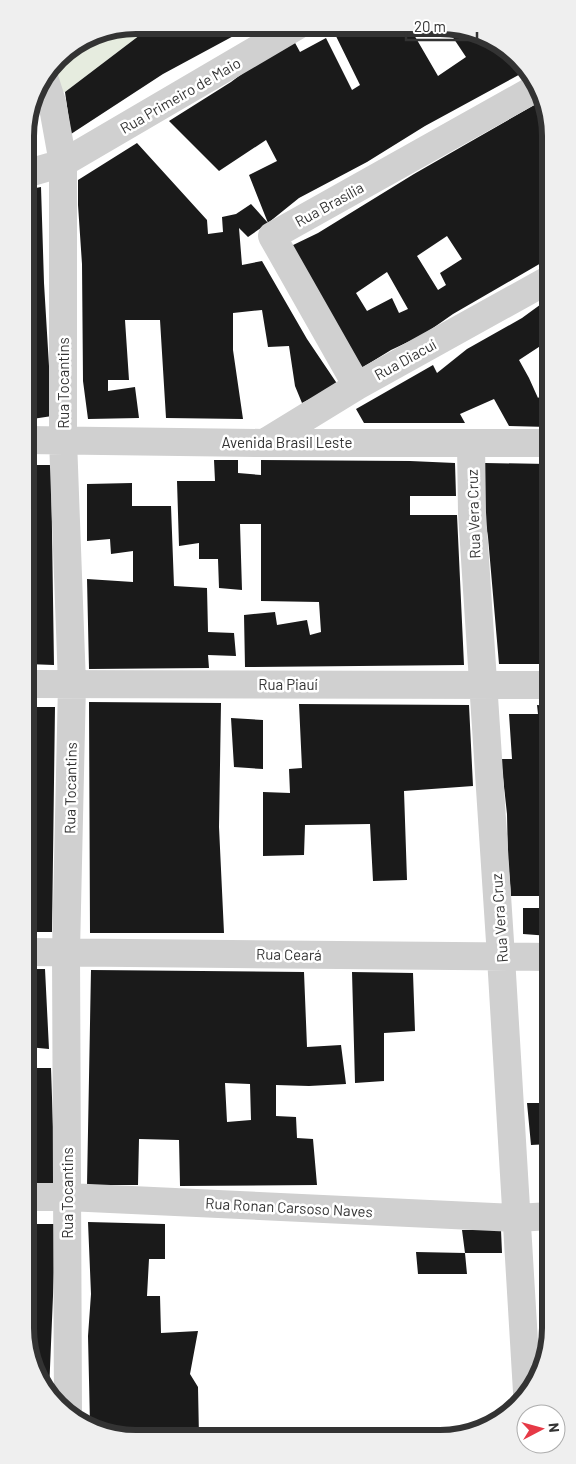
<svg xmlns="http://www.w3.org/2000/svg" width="576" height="1464" font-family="Barlow,sans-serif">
<rect width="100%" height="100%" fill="#fff"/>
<path fill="#e6ecdf" d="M134 25 140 35 65 92 36 89 62 53 93 33Z"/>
<path fill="#1a1a1a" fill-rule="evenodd" d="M134 25 252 26 163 74 71 134 65 92 140 35Z
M331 26 424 27 413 33 438 76 466 57 450 33 462 27 518 57 526 71 425 126 367 162 299 198 268 223 249 175 277 161 266 140 219 171 169 121 231 82 259 61 294 41 300 52 326 38 352 90 360 85Z
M35 92 34 150 25 153V128Z
M543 100 547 107 548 259 453 314 423 335 391 350 360 369 289 247 318 233 414 174ZM447 236 462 259 440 273 446 285 438 290 417 256ZM387 272 408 309 399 313 392 298 367 311 356 293Z
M137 143 207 220 208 234 223 232 222 217 236 214 251 204 268 223 248 237 239 228 242 265 262 261 307 339 338 385 302 403 295 386 289 346 268 347 262 310 233 313V350L243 419 166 418 160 320H125L129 380H108V391L135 387 139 418 88 419 83 381 82 264 78 205V180Z
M41 187 44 283 52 416 26 420 25 190Z
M548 299V341L519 360 529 378 538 398 548 389V427L509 426 494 399 460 414 465 423H364L356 409 433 365 437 373 467 349 522 318Z
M548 368V386L539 373Z
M214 460H238V473L261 475V460L410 461 455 463 456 496H410V515H457L464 665 245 667 244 615 275 612 277 625 307 620 310 635 321 632 319 602 261 601V524H240L242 590 219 588 218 559H199V543L179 546 177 481H215Z
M485 463 548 464 549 664H499L488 537 484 514Z
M26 465H51L54 665 27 664Z
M132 483V506H171L174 586 207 588 208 632 234 633 236 656 208 655 209 668 89 669 87 579 133 582V551L111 554 110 539 87 541V484Z
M89 702 221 703 219 827 224 933H90Z
M299 704 469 705 473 786 404 791 407 880 373 881 370 824 305 825 304 855 263 856V792L290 793 289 769 302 768Z
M537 705 549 706 550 896H511L508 859 507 814 501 759H512L509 714H538Z
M27 707H55L52 932H28Z
M231 718 263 720V769L234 767Z
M523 908H550V936L523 934Z
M28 969H45L49 1049 28 1047Z
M91 970 304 972 307 1047 341 1045 346 1084 309 1086 276 1085V1116L296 1117 297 1138 313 1139 317 1185 180 1186 179 1140 139 1139 138 1185H87ZM225 1083 250 1084 251 1120 227 1122Z
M352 972 413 973 415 1031 384 1033V1081L355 1083Z
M540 1022H550V1065L543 1066Z
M28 1068H51L55 1186H28Z
M527 1103H550V1144L531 1145Z
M88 1222 165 1224V1259H149L147 1296H160L161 1333 198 1331 190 1374 198 1387 199 1437H114L90 1424 88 1336 91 1294Z
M28 1224H56L49 1392 29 1357Z
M462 1230H501L502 1253H465Z
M540 1232H550L551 1335 545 1350Z
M416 1252 465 1253 467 1274H418Z"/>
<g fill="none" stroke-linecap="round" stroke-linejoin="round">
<path stroke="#d0d0d0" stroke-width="28" d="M44 77 52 102 63 163V440L72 684 66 952 68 1413
M25 174 63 163 297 26
M357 386 272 236 536 88
M26 440 264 443H548
M264 443 357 386 548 280
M471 443 472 513 501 957 527 1392
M27 684 549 685
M28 952 550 957
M28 1197H67L517 1218 550 1216"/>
</g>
<g text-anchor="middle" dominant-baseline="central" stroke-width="5" stroke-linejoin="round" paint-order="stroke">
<g font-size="15" fill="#333" stroke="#fff">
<text transform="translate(180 95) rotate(-30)">Rua Primeiro de Maio</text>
<text transform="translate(329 204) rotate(-29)">Rua Brasília</text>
<text transform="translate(405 359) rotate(-29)">Rua Diacuí</text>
<text transform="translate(63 383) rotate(-90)">Rua Tocantins</text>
<text x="287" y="442">Avenida Brasil Leste</text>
<text transform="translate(473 514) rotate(-92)">Rua Vera Cruz</text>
<text x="288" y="684">Rua Piauí</text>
<text transform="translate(70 788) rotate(-89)">Rua Tocantins</text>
<text transform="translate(499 918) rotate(-94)">Rua Vera Cruz</text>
<text transform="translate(289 954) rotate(1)">Rua Ceará</text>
<text transform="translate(67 1193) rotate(-90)">Rua Tocantins</text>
<text transform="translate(289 1207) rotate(3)">Rua Ronan Carsoso Naves</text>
</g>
</g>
<path d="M0 0H576V1464H0ZM136 34H440A102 102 0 0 1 542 136V1328A102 102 0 0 1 440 1430H136A102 102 0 0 1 34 1328V136A102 102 0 0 1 136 34Z" fill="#efefef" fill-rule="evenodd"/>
<path fill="none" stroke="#333" stroke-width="6" d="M136 34H440A102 102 0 0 1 542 136V1328A102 102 0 0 1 440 1430H136A102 102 0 0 1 34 1328V136A102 102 0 0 1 136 34Z"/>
<g transform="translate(541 1429) rotate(84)"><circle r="24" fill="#ffffff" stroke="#adadad"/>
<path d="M0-4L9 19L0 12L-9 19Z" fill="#e63946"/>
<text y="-8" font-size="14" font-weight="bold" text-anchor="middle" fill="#333333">N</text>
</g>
<path d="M406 32v8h71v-8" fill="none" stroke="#333333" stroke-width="2.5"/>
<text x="414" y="32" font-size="15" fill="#333333" stroke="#ffffff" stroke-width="4" paint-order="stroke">20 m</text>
</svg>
